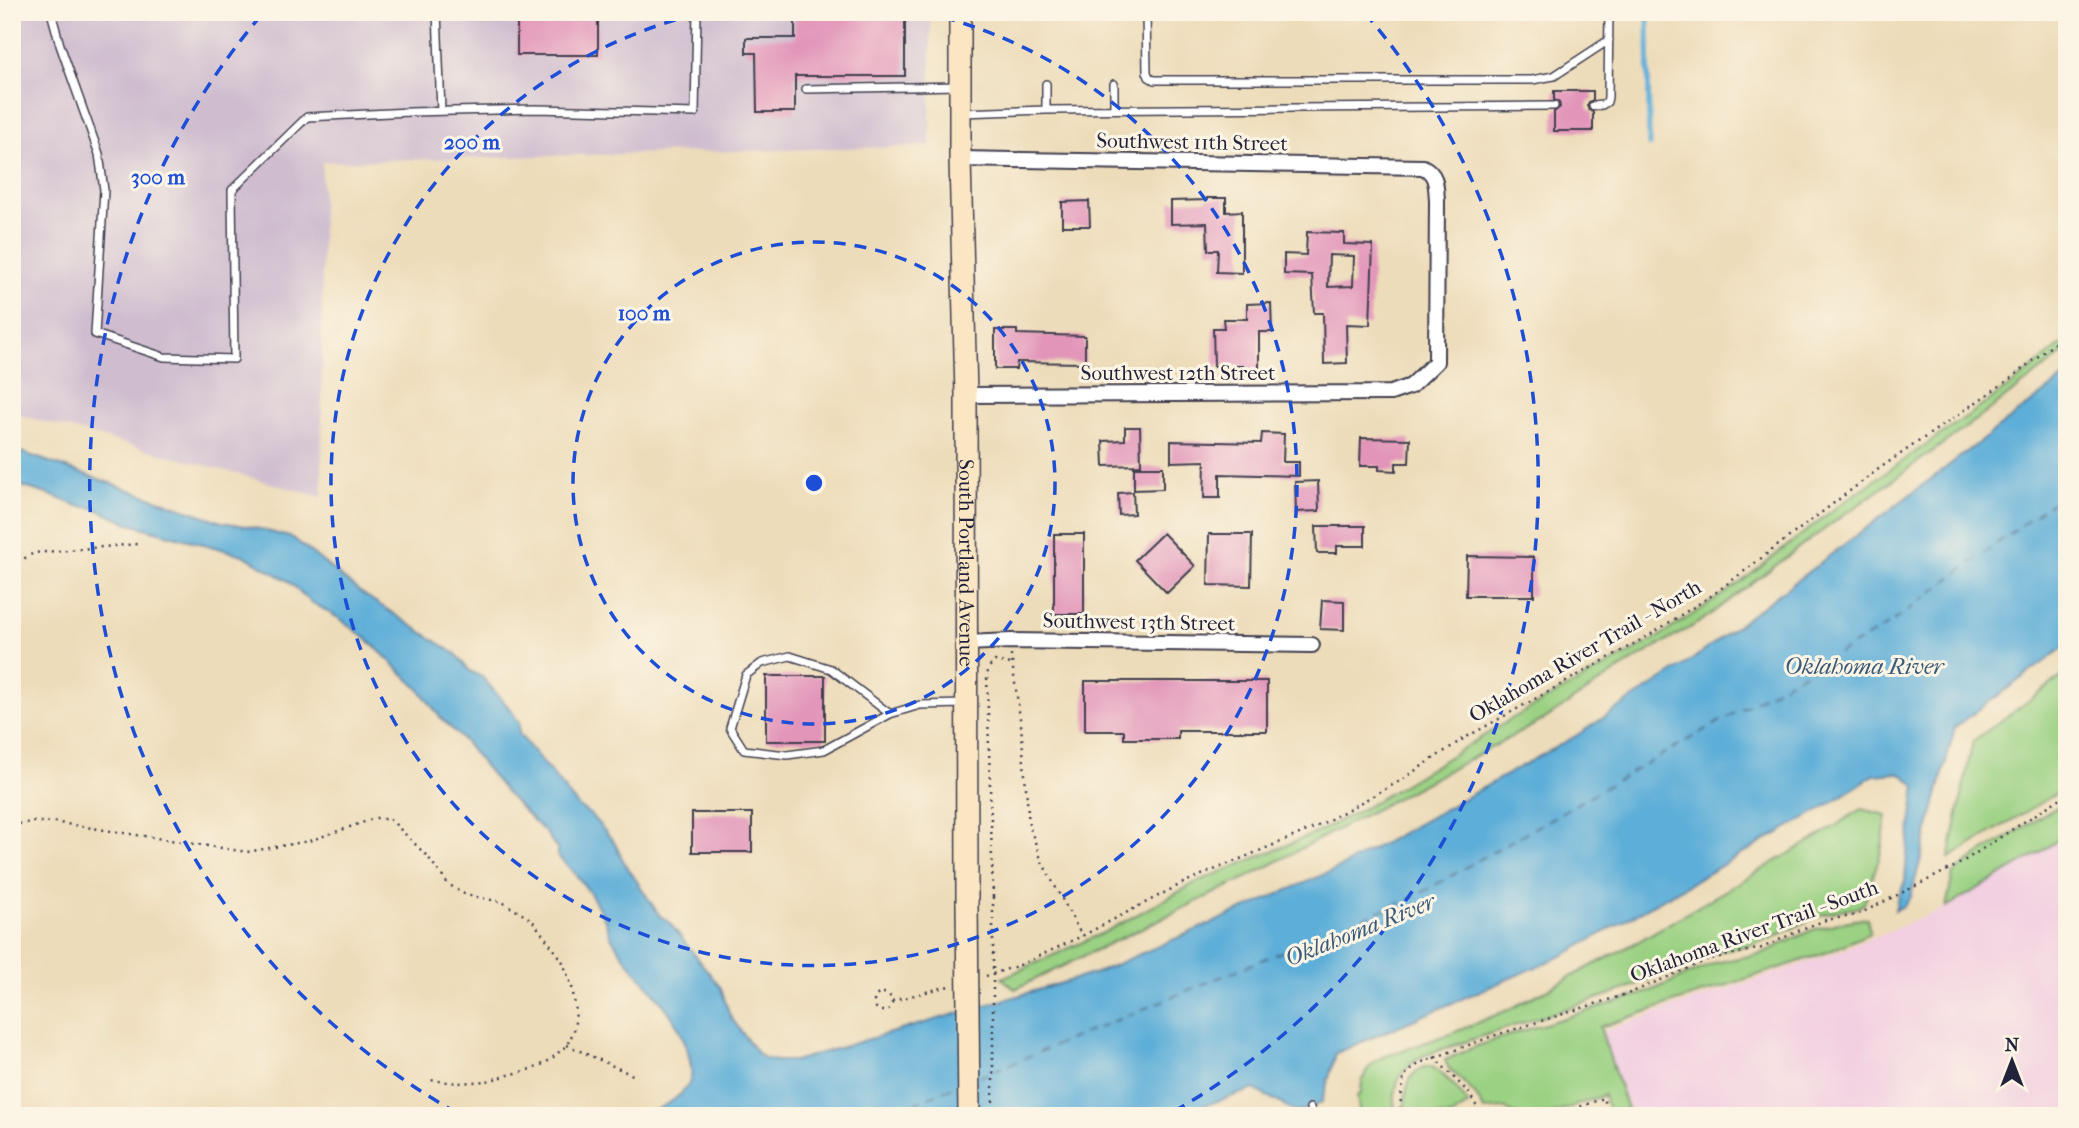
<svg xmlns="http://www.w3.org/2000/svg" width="2079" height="1128" font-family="'IM FELL French Canon',serif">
<rect width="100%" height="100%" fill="#fcf5e5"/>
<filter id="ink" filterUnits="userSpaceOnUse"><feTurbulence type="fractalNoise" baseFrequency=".0143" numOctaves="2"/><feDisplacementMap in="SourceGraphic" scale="14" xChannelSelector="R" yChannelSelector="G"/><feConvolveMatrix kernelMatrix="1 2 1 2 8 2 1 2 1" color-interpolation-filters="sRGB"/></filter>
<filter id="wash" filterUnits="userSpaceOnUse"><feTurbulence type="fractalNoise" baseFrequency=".00686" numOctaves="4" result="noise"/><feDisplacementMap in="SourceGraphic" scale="28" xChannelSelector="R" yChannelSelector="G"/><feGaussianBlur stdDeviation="1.57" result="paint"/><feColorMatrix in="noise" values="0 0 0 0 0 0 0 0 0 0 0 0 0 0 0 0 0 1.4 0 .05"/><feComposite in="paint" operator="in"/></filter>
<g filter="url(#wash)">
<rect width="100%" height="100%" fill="#eddcb9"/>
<path fill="#f2cfe1" d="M2067 833V1116H1631L1602 1031 1829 955 1938 911 2041 852Z"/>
<path fill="#cfbdcf" d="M12 12H931L930 146 322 162V497L12 413Z"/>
<path fill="#9bd183" stroke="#5e7a5f" stroke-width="2" d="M2067 340V351L1979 418 1815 536 1700 622 1637 658 1545 719 1250 876 1015 989 1002 978 1103 933 1197 882 1316 833 1370 805 1513 718 1657 638 1740 583 1838 506 2013 384Z
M2067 673V787L1949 858 1973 741Z
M2067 801V833L2041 852 1946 907 1953 874 1978 855Z
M1861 809 1887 815 1881 852 1864 904 1856 908 1840 910 1818 916 1772 938 1754 944 1708 954 1626 989 1425 1055C1395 1071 1395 1084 1394 1116H1360L1357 1096 1361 1093C1361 1077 1367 1067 1380 1058L1453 1033 1510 1009 1637 942 1823 834Z
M1867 918 1870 933 1828 952 1600 1027 1629 1116H1611L1604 1095 1547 1116H1518L1504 1108 1484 1110 1475 1094 1448 1067 1445 1060 1477 1046 1516 1033 1648 992 1715 963 1763 953 1812 930 1838 923Z
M1430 1066C1443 1072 1462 1093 1468 1105L1452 1116H1404C1405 1096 1405 1069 1430 1066Z"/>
<path fill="#5daed8" stroke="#40688a" stroke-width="2" d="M2067 376V645L1955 727 1911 896 1904 906 1895 910 1897 900 1905 881 1907 854 1916 786 1903 775 1896 773 1874 775 1828 805 1564 955 1336 1053 1322 1102 1310 1108 1297 1112 1254 1089 1173 1116H643C660 1108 687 1097 691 1077 692 1072 691 1066 690 1061 680 1007 639 984 613 940 609 934 608 927 605 920 593 895 578 874 557 856V849L546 833 507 794 464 741 441 718 418 688 368 640 340 619 311 602 288 581 243 555 130 524 94 508 78 506 50 495 12 483V449L222 522 252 527 293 538 360 592 456 654 470 671 482 677 511 710 519 723V734L578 806 592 816 614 842 624 862 660 916 668 921 721 988 730 1016 757 1053 764 1058 775 1061H794L1096 973 1339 868 1574 737 1689 662Z"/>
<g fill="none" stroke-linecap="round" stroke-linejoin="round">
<path stroke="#5daed8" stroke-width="5" d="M1648 12 1649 145"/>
<path stroke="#3a5a7a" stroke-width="2" stroke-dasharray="9 7" stroke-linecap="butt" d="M979 1077 1416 896 1888 625 2067 491
M884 1116 960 1084"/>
</g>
<g id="blocks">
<path fill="#e295b9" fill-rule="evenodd" d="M517 12H598V55H517Z
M795 12H905V76H795V112H757L756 53H746V38H795Z
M1554 91H1593V100L1589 102 1587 106 1589 110 1593 112V131H1554V112L1560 107 1559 102 1554 100Z
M1207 198H1226V212L1242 211V273L1217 272 1218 250H1208L1207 223 1171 224V201L1207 200Z
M1089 201 1090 226H1062V202Z
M1307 232 1344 233V244L1373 245 1370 325 1346 324 1347 363 1324 364 1323 313H1314L1312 275 1284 274V254L1306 255ZM1329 255 1354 256 1353 286 1328 287Z
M1271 303 1272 332H1259V371L1243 370V366H1214L1213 328H1224L1223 319H1247V304Z
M995 330H1017V334L1085 336V363L1017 362 1016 369H995Z
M1125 427H1140L1141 465 1104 466 1103 441 1125 440Z
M1262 433 1284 434 1283 462H1299V476L1220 474V498H1204L1205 461 1171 462V441L1261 443Z
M1361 438 1410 439 1409 463H1396V471L1379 470V466H1360Z
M1134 467H1163V489L1134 490Z
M1318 481 1319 511 1296 512 1295 482Z
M1133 492 1134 514 1119 515 1118 493Z
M1316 526H1365V546H1337V553H1317Z
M1163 533 1195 566 1167 593 1135 560Z
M1054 534H1084V614H1054Z
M1209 534H1252L1251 586 1208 585Z
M1467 556 1534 557V596H1466Z
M1322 600 1344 601V630L1320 629Z
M766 676H825V741H766Z
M1085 681H1267V731H1178V739H1124V731H1085Z
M692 813H752V852H692Z"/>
</g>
</g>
<g filter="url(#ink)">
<use href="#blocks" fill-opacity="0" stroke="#403e4e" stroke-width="2"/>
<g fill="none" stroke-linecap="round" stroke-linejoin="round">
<g stroke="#403e4e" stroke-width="10">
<path id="service" d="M51 12 60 45 99 154 104 190 95 334 164 357 234 359 232 190 307 117 410 112 536 109 695 113 697 12
M437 12 441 111
M1146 12 1147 72 1149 77 1154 80H1532L1554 76 1609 40
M1046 84V110
M1114 84V109
M806 89 959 86
M1593 106 1602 105 1607 102 1608 97 1609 12
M961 113 1046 110 1554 106
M890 714 831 669 790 656 762 663 746 675 730 728 744 750 787 755 824 750 890 714 920 705 966 704
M1310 1108 1313 1116"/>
</g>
<g stroke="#403e4e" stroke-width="18">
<path id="minor" d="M960 159 1423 167C1437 174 1436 186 1437 201L1436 362 1411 386 1391 393 966 395
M966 643 1011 641 1312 645"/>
</g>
<g stroke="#403e4e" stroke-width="24">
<g id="secondary">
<path id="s1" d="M960 12V159L966 395 967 903"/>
</g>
</g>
<path stroke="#403e4e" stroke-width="2.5" stroke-dasharray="2 5" stroke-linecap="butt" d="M12 565 34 553 137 544
M1011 655 1021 725 1029 825 1042 862 1082 936
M12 825 32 822H53L247 852 309 841 376 818 391 820 428 857 448 884 466 895 502 902 532 920 562 960 572 987 576 1012 574 1031 567 1045 550 1060 538 1067 487 1081 459 1083 428 1080
M993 897 987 675 989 667 995 661 1011 664
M986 976 1020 965 1082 936 1185 882 1314 828 1398 782 1463 739 1648 636 1714 594 1880 468 2010 379 2067 333
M874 1002a9 9 0 1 1 18 0a9 9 0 1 1-18 0Z
M892 1001 949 986
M567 1045 637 1077
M1434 1057 1469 1093 1482 1116
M1399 1116 1403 1082 1406 1074 1420 1063 1493 1036 1630 993 1710 959 1762 948 1802 929 1826 920 1857 915 1956 866 2067 794
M1477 1116C1491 1111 1500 1108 1514 1116
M1554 1116 1604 1098 1609 1116"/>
<use href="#service" stroke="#fff" stroke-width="7"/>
<use href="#minor" stroke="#fff" stroke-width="14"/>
<use href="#secondary" stroke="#fbe6c4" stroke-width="21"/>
<g stroke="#403e4e" stroke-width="24" stroke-linecap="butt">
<path id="secondary-bridge" d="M967 903 969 1114"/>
</g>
<path stroke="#403e4e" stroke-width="2.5" stroke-dasharray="2 5" stroke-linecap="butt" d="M993 897V1116"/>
<use href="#secondary-bridge" stroke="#fbe6c4" stroke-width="21"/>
</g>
</g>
<g fill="none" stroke="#1d4ed8" stroke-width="3.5" stroke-dasharray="12 9">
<circle cx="814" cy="483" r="241"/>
<path d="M923 12A483 483 0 1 1 705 12"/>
<path d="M457 1113A724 724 0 0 1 263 13M1365 13A724 724 0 0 1 1171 1113"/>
</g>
<g text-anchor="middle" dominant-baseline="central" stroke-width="6" stroke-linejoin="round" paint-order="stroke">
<g font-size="21" fill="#22223b" stroke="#fcf5e5">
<text transform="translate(1192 142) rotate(1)">Southwest 11th Street</text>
<text x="1178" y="373">Southwest 12th Street</text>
<text stroke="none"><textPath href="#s1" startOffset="551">South Portland Avenue</textPath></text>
<text transform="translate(1139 622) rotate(1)">Southwest 13th Street</text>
<text transform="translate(1585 651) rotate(-30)">Oklahoma River Trail - North</text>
<text transform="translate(1754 931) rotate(-20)">Oklahoma River Trail - South</text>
</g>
<g font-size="23" font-style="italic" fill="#3a5a7a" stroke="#fcf5e5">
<text x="1864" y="666">Oklahoma River</text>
<text transform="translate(1360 930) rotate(-22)">Oklahoma River</text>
</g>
</g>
<circle cx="814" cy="483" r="10" fill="#1d4ed8" stroke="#fcf5e5" stroke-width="3.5"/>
<g font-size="21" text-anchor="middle" font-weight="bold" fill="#1d4ed8" stroke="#fcf5e5" stroke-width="6" stroke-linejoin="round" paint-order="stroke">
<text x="472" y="149">200 m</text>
<text x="158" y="184">300 m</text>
<text x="644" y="320">100 m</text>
</g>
<rect width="2079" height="1128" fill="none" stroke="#fcf5e5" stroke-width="42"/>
<g transform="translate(2012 1061)" stroke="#fcf5e5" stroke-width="5" paint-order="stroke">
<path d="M0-5L12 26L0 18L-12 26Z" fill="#22223b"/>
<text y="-10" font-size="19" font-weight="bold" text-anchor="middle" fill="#22223b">N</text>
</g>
</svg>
